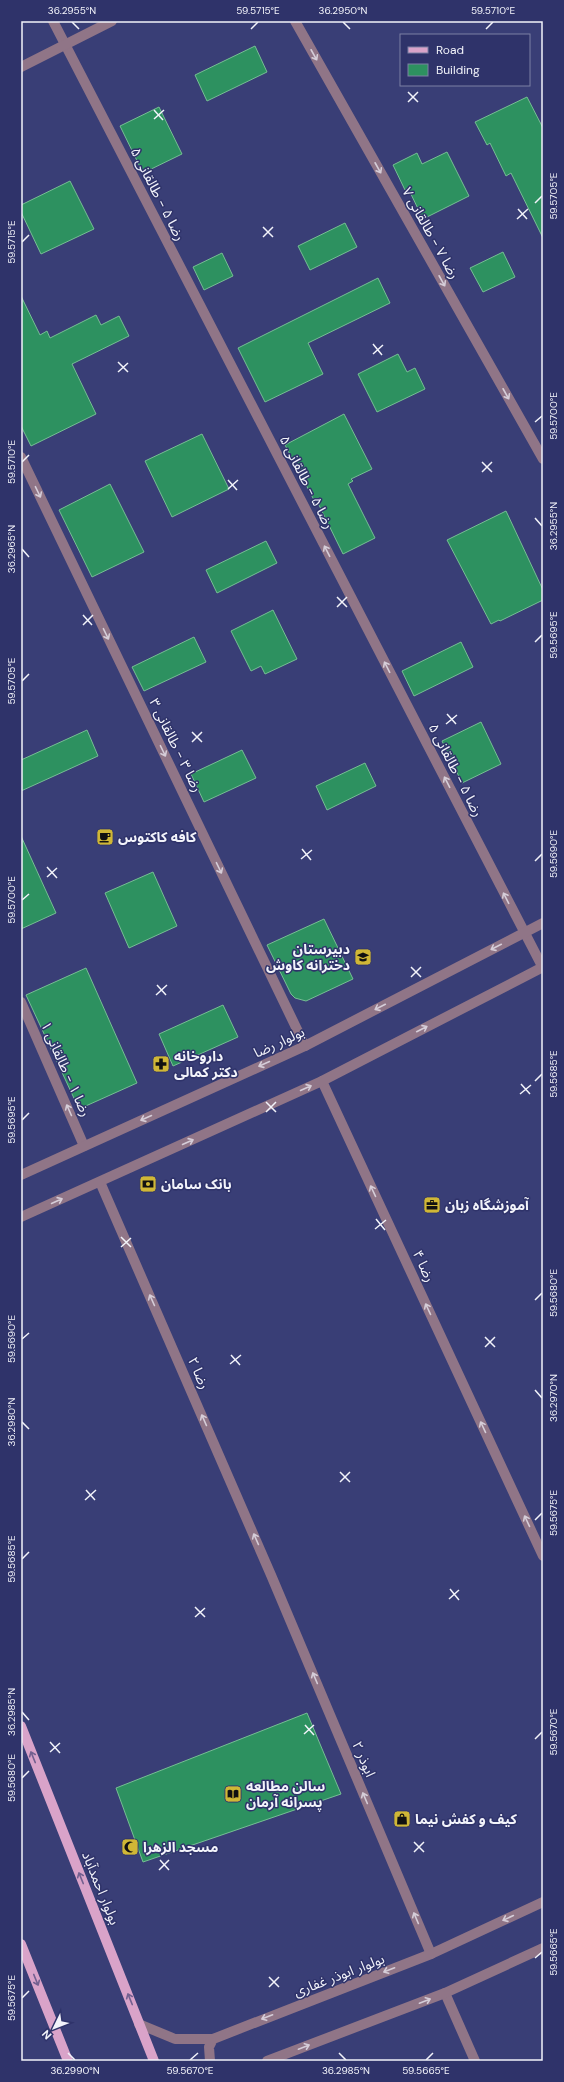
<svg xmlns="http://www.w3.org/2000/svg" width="564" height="2082" font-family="'DM Sans','Noto Sans Arabic',sans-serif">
<rect width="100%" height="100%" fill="#393e76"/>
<path fill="#2d9160" stroke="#76be94" d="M255 46 267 72 207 101 195 75Z
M527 97 543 128V238L511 173 506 176 490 143 487 145 475 122Z
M159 107 182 154 143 173 120 126Z
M447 152 469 196 423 219 408 188 405 190 393 165 417 153 422 164Z
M70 181 94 229 41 254 21 212V205Z
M345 223 357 247 310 270 298 246Z
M503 252 515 277 483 292 470 268Z
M222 253 233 276 204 290 193 267Z
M378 278 390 303 308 343 323 374 265 402 238 348Z
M21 296 40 335 47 331 50 338 96 315 101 325 119 316 129 336 72 364 96 414 31 446 21 426Z
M398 354 407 372 415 368 425 389 377 412 358 374Z
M344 414 372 469 351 479 353 481 348 484 375 538 343 554 316 499 314 500 285 445Z
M202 434 229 489 172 517 145 461Z
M110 484 144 552 92 577 59 510Z
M506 511 543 590V600L500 621 499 620 491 624 447 540Z
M266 541 277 563 217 593 206 570Z
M273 610 297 659 265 674 261 666 251 671 231 631Z
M194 637 206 662 144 691 132 667Z
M461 642 473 667 414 696 402 671Z
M481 722 501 764 462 783 442 741Z
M87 730 98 756 21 791V760Z
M242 750 256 778 204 802 191 774Z
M365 763 376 786 327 810 316 786Z
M21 836 56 913 21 929Z
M153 872 177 926 129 948 105 893Z
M324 919 353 979 306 1001 295 998 291 994 267 945Z
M86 968 137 1083 79 1109 26 995Z
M223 1005 238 1037 173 1066 159 1034Z
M307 1713 341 1794 143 1862 116 1788Z"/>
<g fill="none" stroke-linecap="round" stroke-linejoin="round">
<path stroke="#907587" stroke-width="10" d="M53 21 543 968
M295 21 543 459
M21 457 305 1046
M21 1002 84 1146
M322 1081 543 1556
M100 1182 271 1575 431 1954
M445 1993 475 2061"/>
<path stroke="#907587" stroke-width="10" d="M21 67 112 21
M21 1175 305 1046 543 923
M21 1217 322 1081 543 967
M139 2024 175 2039H213L431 1954 543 1902
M210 2061 209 2047 213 2039
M267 2061 445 1993 543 1948"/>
<path stroke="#d9a3c9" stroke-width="10" d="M21 1726 154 2061
M21 1944 68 2061"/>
</g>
<defs><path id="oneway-shaft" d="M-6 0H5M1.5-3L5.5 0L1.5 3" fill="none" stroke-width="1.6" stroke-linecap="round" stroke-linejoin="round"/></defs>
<g stroke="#d5cdd8">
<use href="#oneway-shaft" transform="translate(314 55) rotate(61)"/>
<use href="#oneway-shaft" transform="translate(378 168) rotate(61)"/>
<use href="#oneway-shaft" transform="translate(442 281) rotate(61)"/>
<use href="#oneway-shaft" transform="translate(506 394) rotate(61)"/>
<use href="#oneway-shaft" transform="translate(38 492) rotate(64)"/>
<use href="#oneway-shaft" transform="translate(327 551) rotate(-117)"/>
<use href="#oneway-shaft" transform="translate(106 634) rotate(64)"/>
<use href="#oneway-shaft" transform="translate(387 667) rotate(-117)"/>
<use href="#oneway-shaft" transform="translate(163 751) rotate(64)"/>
<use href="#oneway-shaft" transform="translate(447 782) rotate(-117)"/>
<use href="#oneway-shaft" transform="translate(219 868) rotate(64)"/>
<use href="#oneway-shaft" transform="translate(506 898) rotate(-117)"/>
<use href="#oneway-shaft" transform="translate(496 947) rotate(153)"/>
<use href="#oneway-shaft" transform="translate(380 1007) rotate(153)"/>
<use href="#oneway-shaft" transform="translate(422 1029) rotate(-27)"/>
<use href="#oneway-shaft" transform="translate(264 1064) rotate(156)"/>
<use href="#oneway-shaft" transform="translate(306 1088) rotate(-24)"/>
<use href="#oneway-shaft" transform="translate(69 1110) rotate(-114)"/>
<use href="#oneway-shaft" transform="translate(146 1118) rotate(156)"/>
<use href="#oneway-shaft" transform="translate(188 1142) rotate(-24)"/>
<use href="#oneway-shaft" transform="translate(373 1191) rotate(-115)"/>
<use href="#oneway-shaft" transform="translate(57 1201) rotate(-24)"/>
<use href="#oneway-shaft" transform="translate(152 1300) rotate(-114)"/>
<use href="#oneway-shaft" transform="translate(428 1309) rotate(-115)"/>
<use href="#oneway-shaft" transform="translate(204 1420) rotate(-114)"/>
<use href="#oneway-shaft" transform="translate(483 1427) rotate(-115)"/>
<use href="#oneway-shaft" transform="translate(527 1521) rotate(-115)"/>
<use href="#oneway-shaft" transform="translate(256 1539) rotate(-114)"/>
<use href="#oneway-shaft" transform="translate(315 1678) rotate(-113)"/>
<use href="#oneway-shaft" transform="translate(365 1798) rotate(-113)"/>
<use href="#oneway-shaft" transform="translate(416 1918) rotate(-113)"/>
<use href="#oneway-shaft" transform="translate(508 1918) rotate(155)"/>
<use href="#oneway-shaft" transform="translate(389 1970) rotate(159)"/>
<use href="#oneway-shaft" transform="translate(425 2001) rotate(-21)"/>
<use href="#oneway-shaft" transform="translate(267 2017) rotate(159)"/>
<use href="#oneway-shaft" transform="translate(304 2047) rotate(-21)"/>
</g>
<g stroke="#736090">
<use href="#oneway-shaft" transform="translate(33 1757) rotate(-112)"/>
<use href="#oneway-shaft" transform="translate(81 1878) rotate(-112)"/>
<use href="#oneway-shaft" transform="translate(36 1980) rotate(68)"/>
<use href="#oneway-shaft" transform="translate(130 1999) rotate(-112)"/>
</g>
<path fill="none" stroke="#f2f3fa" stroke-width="1.5" d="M72 22 79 29M343 22 350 29M251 29 258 22M486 29 493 22M408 92 418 102M408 102 418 92M154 110 163 120M154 119 164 110M535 203 542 196M518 209 527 219M517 219 528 209M263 227 273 237M263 237 273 227M22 242 29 235M373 344 382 355M373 354 383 345M118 362 128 372M118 372 128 363M535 422 542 416M22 462 29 455M482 462 492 472M482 472 492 462M228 480 237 490M228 489 238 480M535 518 542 526M22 549 29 557M337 597 347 607M337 607 347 597M83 615 92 625M83 625 93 615M535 642 542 635M22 681 29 674M447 714 456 724M446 724 457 715M192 732 202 742M192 742 202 732M302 849 311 860M301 859 312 850M535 861 542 854M47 867 57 878M47 877 57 868M22 900 29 894M411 967 421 977M411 977 421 967M157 985 166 995M156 995 167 985M535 1081 542 1074M521 1084 530 1094M520 1094 531 1085M266 1102 276 1112M266 1112 276 1102M22 1120 29 1113M376 1219 385 1230M375 1229 386 1220M121 1237 131 1247M121 1247 131 1238M535 1300 542 1293M485 1337 495 1347M22 1339 29 1333M485 1347 495 1337M231 1355 240 1365M230 1364 241 1355M535 1390 542 1398M22 1422 29 1429M340 1472 350 1482M340 1482 350 1472M86 1490 95 1500M85 1500 96 1490M535 1520 542 1513M22 1559 29 1552M450 1589 459 1600M449 1599 459 1590M195 1607 205 1617M195 1617 205 1608M22 1712 29 1720M305 1725 314 1735M304 1734 314 1725M535 1739 542 1732M50 1742 60 1753M50 1752 60 1743M22 1778 29 1771M414 1842 424 1852M414 1852 424 1842M160 1860 169 1870M159 1870 169 1860M535 1958 542 1952M269 1977 279 1987M269 1987 279 1977M22 1998 29 1991M68 2053 75 2060M339 2053 346 2060M190 2060 198 2053M426 2060 433 2053"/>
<defs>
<g id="cafe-square" transform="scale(0.9)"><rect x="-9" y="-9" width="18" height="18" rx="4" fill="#d0b736" stroke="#2f336a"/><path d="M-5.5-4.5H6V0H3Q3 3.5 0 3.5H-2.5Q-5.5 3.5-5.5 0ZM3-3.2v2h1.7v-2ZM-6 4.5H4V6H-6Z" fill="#111"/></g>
<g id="school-square" transform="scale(0.9)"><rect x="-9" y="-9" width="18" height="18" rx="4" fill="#d0b736" stroke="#2f336a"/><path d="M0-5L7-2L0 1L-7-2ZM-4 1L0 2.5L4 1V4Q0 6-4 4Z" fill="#111"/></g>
<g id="pharmacy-square" transform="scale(0.9)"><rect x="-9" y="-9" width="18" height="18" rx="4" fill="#d0b736" stroke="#2f336a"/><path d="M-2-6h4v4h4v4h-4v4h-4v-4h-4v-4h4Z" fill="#111"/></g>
<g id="bank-square" transform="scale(0.9)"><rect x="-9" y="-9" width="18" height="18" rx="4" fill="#d0b736" stroke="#2f336a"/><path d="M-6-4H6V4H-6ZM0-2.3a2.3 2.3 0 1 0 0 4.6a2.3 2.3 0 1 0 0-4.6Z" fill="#111"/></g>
<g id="office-square" transform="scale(0.9)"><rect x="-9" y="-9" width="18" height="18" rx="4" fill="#d0b736" stroke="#2f336a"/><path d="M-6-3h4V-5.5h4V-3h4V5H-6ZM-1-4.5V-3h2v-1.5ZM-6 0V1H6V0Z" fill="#111"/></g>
<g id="library-square" transform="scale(0.9)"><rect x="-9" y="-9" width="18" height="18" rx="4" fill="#d0b736" stroke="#2f336a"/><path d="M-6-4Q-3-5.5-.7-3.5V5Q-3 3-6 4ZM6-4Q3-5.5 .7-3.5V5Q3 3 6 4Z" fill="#111"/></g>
<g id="shop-square" transform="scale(0.9)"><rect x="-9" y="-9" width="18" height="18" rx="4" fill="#d0b736" stroke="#2f336a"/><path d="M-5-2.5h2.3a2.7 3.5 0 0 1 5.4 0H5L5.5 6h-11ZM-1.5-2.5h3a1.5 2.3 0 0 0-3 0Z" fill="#111"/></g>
<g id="mosque-square" transform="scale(0.9)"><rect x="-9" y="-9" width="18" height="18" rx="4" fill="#d0b736" stroke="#2f336a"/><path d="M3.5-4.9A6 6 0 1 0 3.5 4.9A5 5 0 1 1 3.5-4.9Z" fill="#111"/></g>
</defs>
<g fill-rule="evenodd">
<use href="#cafe-square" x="105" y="837"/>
<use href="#school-square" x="363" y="957"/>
<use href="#pharmacy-square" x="161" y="1064"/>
<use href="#bank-square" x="148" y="1184"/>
<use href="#office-square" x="432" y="1205"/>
<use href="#library-square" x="233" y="1794"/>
<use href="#shop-square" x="402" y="1819"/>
<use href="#mosque-square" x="130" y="1847"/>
</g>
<g text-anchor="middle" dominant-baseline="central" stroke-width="3" stroke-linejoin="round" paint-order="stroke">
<g font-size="14" fill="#f2f3fa" stroke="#2f336a">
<text transform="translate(158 194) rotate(63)">رضا ۵ - طالقانی ۵</text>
<text transform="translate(431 233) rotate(61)">رضا ۷ - طالقانی ۷</text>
<text transform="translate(307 482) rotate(63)">رضا ۵ - طالقانی ۵</text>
<text transform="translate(176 745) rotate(64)">رضا ۳ - طالقانی ۳</text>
<text transform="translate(456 770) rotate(63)">رضا ۵ - طالقانی ۵</text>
<text transform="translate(279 1042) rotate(-25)">بولوار رضا</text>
<text transform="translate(66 1069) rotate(66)">رضا ۱ - طالقانی ۱</text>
<text transform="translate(424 1266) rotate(65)">رضا ۴</text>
<text transform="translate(199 1373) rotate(66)">رضا ۲</text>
<text transform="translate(364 1759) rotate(67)">ابوذر ۲</text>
<text transform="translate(101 1888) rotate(68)">بولوار احمدآباد</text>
<text transform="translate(339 1975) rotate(-21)">بولوار ابوذر غفاری</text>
</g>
<g font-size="14" font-weight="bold" fill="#f2f3fa" stroke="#2f336a" text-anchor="start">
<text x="118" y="837">کافه کاکتوس</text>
<text x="350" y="949" text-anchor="end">دبیرستان<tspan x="350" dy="16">دخترانه کاوش</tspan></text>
<text x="174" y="1056">داروخانه<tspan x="174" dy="16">دکتر کمالی</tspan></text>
<text x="161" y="1184">بانک سامان</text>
<text x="445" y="1205">آموزشگاه زبان</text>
<text x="246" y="1786">سالن مطالعه<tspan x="246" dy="16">پسرانه آرمان</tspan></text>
<text x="415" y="1819">کیف و کفش نیما</text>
<text x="143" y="1847">مسجد الزهرا</text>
</g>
</g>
<rect width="564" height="2082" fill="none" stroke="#2f336a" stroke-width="44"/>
<rect x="400" y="34" width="130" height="52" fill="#2f336a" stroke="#7d80a4"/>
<rect x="408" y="47" width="20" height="6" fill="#d9a3c9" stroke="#7d80a4"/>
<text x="436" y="54" font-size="12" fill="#f2f3fa">Road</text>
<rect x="408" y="64" width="20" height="12" fill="#2d9160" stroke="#7d80a4"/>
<text x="436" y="74" font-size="12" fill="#f2f3fa">Building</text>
<g transform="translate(54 2028) rotate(227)" stroke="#2f336a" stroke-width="3" paint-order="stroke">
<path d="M0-3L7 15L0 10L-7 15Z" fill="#f2f3fa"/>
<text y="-6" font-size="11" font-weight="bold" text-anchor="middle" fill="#f2f3fa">N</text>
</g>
<rect x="22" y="22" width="520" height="2038" fill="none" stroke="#f2f3fa" stroke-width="1.5"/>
<g font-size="10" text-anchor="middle" fill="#f2f3fa">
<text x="72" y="14">36.2955°N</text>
<text x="258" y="14">59.5715°E</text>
<text x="343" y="14">36.2950°N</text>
<text x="493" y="14">59.5710°E</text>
<text transform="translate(553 196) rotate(-90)" y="4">59.5705°E</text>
<text transform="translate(11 242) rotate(-90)" y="4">59.5715°E</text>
<text transform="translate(553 416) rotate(-90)" y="4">59.5700°E</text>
<text transform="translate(11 462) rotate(-90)" y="4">59.5710°E</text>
<text transform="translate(553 526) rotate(-90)" y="4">36.2955°N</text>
<text transform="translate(11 549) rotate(-90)" y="4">36.2965°N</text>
<text transform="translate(553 635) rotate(-90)" y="4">59.5695°E</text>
<text transform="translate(11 681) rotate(-90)" y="4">59.5705°E</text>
<text transform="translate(553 854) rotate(-90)" y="4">59.5690°E</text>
<text transform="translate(11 900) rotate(-90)" y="4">59.5700°E</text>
<text transform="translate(553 1074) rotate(-90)" y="4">59.5685°E</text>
<text transform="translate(11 1120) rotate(-90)" y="4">59.5695°E</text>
<text transform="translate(553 1293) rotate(-90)" y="4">59.5680°E</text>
<text transform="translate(11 1339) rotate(-90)" y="4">59.5690°E</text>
<text transform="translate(553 1398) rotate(-90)" y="4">36.2970°N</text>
<text transform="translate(11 1422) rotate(-90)" y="4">36.2980°N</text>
<text transform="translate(553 1513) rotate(-90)" y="4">59.5675°E</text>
<text transform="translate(11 1559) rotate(-90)" y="4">59.5685°E</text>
<text transform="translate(11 1712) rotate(-90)" y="4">36.2985°N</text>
<text transform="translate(553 1732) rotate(-90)" y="4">59.5670°E</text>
<text transform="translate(11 1778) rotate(-90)" y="4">59.5680°E</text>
<text transform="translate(553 1952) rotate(-90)" y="4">59.5665°E</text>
<text transform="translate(11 1998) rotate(-90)" y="4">59.5675°E</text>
<text x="75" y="2074">36.2990°N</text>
<text x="190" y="2074">59.5670°E</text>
<text x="346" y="2074">36.2985°N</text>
<text x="426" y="2074">59.5665°E</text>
</g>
</svg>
